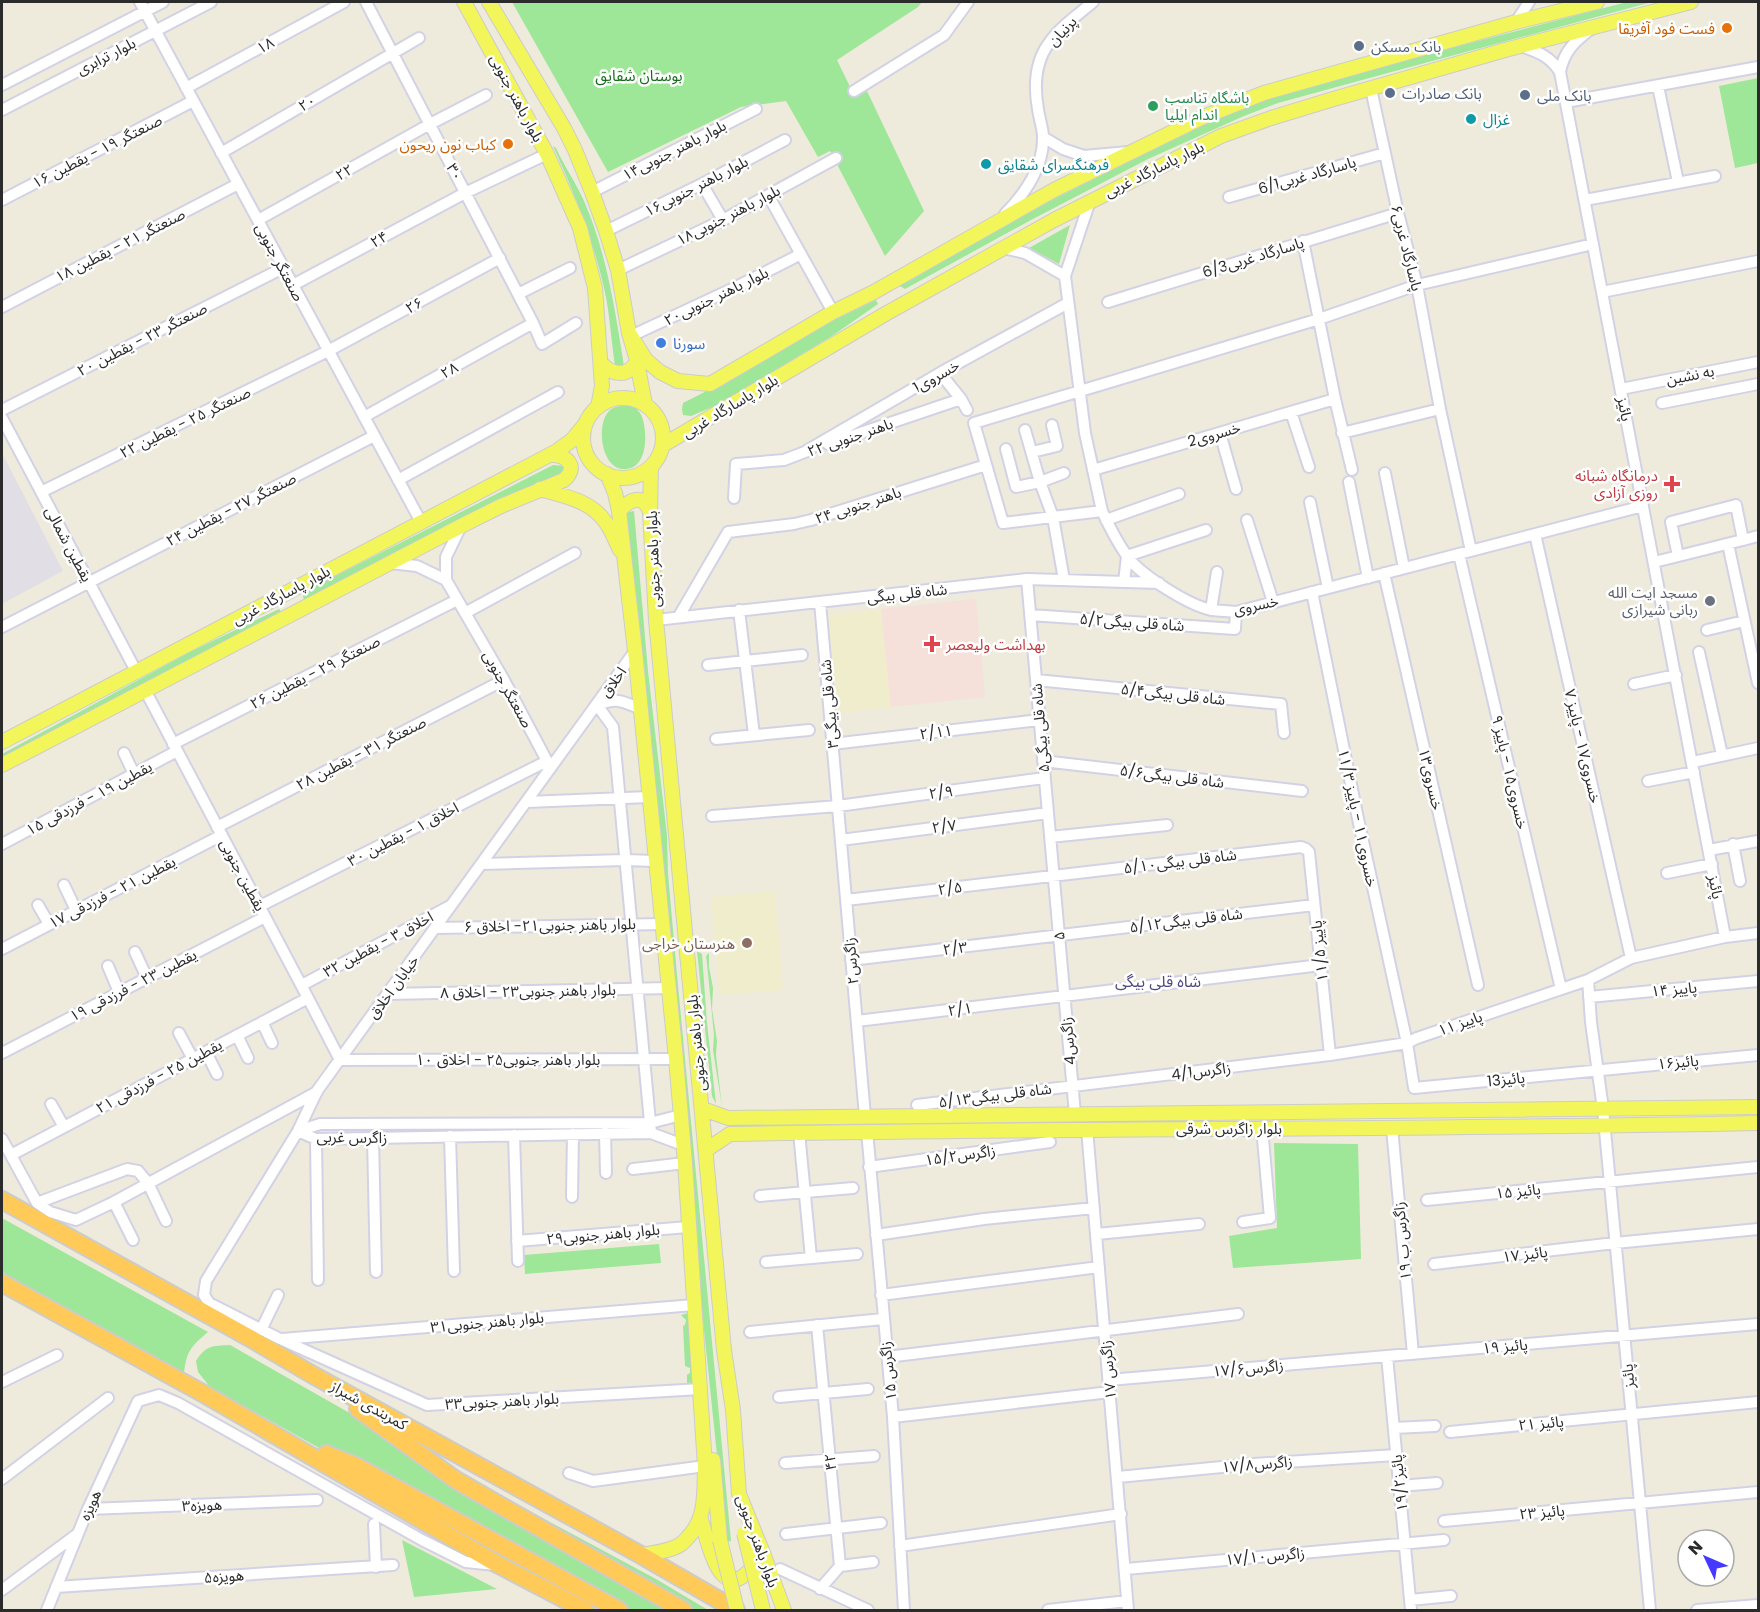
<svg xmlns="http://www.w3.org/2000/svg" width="1760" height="1612" font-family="Poppins,'Noto Sans Arabic',sans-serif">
<rect width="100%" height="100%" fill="#eeebdd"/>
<path fill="#e2dee6" d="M2 453 63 571 2 604Z"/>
<path fill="#f0edcc" d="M881 609 891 707 835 713 826 615Z
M775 891 783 990 719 995 711 897Z"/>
<path fill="#f5e0da" d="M976 599 985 697 891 707 881 609Z"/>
<path fill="#9ee698" d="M512 2H922L918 7 837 60 855 97 867 91 924 211 885 256 830 151 818 157 786 101 741 107 608 172Z
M1627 2H1652L1384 74 1278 103 1244 116 1148 159 1031 220 905 289 900 286 922 274 946 256 1012 220 1194 129 1226 115 1260 101 1314 84Z
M1758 78V163L1735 168 1719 86Z
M553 146 556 148C564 166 576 183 584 201 607 254 615 310 624 366L620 369 615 366C611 340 610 314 604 288 593 239 574 192 553 146Z
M1070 225 1059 264 1029 248Z
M876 300 878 304 832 336 717 405 691 416 683 415 682 409 683 403 756 366 822 326Z
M627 405 634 406C637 410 641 413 642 417 648 433 648 472 622 469 600 466 596 422 610 410 615 406 621 406 627 405Z
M553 465 565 466 566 473 306 603 303 597 304 593 314 587Z
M634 511 648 671 667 835 668 874 677 975 731 1541 726 1542 693 1224 624 513Z
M279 609 282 613 2 763V754L190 652Z
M697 951 702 954 707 1023 716 1104 712 1096Z
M709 953V967L713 988 712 1009 717 1041 716 1055 722 1107 713 1050 714 1035 707 963 706 956Z
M1274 1143 1358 1144 1361 1259 1233 1268 1229 1236 1277 1228Z
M2 1218 208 1332C191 1346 186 1352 184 1374L2 1272Z
M659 1244 661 1263 525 1274 524 1255Z
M688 1313 693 1384 687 1383V1375L690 1373V1368L685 1366 683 1326 685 1325 686 1320 681 1315Z
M230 1345 392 1437 656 1579 708 1610H609L210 1387 198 1372 196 1361C206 1345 212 1346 230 1345Z
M402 1540 497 1589 414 1597Z"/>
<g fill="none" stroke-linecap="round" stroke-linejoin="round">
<g stroke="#d3d2e5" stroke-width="14">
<path id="minor" d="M140 2 421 522
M366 2 533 323 542 344 576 323
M1516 22 1529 2
M1591 29C1575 41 1564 51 1560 72L1725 937
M1521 46C1538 52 1550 56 1560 72
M2 85 163 2
M1658 86 1678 182
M186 88 344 2
M1371 89 1398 213 1417 285 1440 409 1471 551
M854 91 944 35 968 2
M1566 102 1758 67
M2 110 211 2
M1043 137 1063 149 1084 156 1128 152
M221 153 419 38
M702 184 723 220
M592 192 756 109
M768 195 833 312
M1229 197 1385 153
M2 200 193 101
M1585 200 1715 176
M1090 201 1065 276 1085 433 1102 511C1109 526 1117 542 1127 556 1140 575 1190 606 1212 610 1220 611 1228 611 1236 612L1643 506
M1005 214C1025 194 1044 166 1043 137 1043 128 1039 118 1038 109 1034 87 1035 62 1049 43 1060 27 1079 14 1093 2
M258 220 430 124 486 95
M606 231 702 184 785 140
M1303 241 1335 399 1352 470
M1003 248 1025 253 1065 276
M618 270 723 220 836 158
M293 285 465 193 547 154
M1602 292 1758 261
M518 294 570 268
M1108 302 1398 213
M2 307 238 184
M631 336 734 288 801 254
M940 373 961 399 967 410
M1621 389 1758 362
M1662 403 1758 384
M2 410 283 268
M1291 412 1309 467
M364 417 533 323
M2 418 136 671
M1025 430 1040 482 1053 517 1064 580
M1220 433 1236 489
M1342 433 1440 409
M828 444 961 399
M1006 449 1016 487 1040 482 1064 473
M806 451 940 373 1068 303
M1032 452 1057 446 1052 425
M1093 470 1335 399
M1385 473 1404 568
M398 480 558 392
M1349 482 1368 578
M41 492 328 351 500 258
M734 498 736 464 784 460 810 450
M1310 502 1328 588
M1102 511 1003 523 974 423 1319 319 1417 285 1593 244
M1106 520 1179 494
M1247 520 1273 602
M461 526 446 557V580L504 680 547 761 552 765
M1535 534 1631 958
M1743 540 1758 536
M1728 544 1758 683
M1459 554 1561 989
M1654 562C1684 555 1713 547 1743 540L1736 505 1671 522 1678 556
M390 563 417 566 446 580
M1384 573 1478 985
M1027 579 1075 1114
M1124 582 1127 556 1206 530
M1312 592 1357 814 1407 1043 1414 1088 1758 1055
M820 602 865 1116
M739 610 754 735
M1211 610 1217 572
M465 613 575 553
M1030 615 1235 629 1236 612
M679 616 728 532 794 524 811 520 986 465
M656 620 1027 579 1159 583
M2 627 374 436
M1707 630 1744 621
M635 651 317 1091 298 1131 206 1281 204 1295 209 1303 280 1339 427 1405 701 1389
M1699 652 1722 755
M708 665 802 655
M1036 680 1281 704 1284 733
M1634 684 1676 675
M145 690 308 998 340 1060 676 1059
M597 705 613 727 651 1133
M597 705C618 697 621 701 641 709
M716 739 809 730
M173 744 457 600
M832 744 1039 720
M124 753 134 774
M1043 761 1302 791
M1693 762 1758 748
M1648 781 1694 772
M527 802 649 797
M712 816 838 806 1044 778
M217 827 504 680
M1050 837 1167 825
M841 840 1048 813
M2 844 177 751
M1733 844 1740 881
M1709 850 1758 841
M482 864 625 860 656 861
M1667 873 1712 864
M64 885 76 910
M846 900 1301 847 1306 849 1309 852 1330 1055
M38 905 49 924
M260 906 547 761
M436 928 663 924
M2 949 222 835
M135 952 147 978
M851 960 1314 905
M108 966 119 992
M1588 980 1591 1022 1603 1109 1650 1610
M302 985 450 906
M388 994 669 988
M1589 997 1758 981
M857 1021 1321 965
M262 1022 272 1043
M179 1033 193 1059
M237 1035 248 1058
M206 1052 217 1074
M2 1053 265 917
M51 1104 64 1127
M917 1105 1330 1055 1407 1043 1417 1038 1588 980 1631 958 1725 937 1758 933
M1392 1128 1413 1354
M1087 1129 1128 1610
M298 1131 316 1139 651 1133 683 1145
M298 1131 320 1124 650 1123 681 1115
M867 1131 893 1417 904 1610
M799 1132 811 1258
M605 1133 606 1173
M514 1135 518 1261
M450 1136 454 1271
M373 1138 376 1272
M2 1139 37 1203 50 1212 76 1220 114 1202 317 1092
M316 1139 318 1280
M11 1155 308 998
M869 1167 1050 1142
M633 1169 685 1163
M760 1196 853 1188
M572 1197 573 1134
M1427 1200 1758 1167
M114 1202 133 1240
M37 1203 127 1169 138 1171 148 1183 166 1221
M1243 1222 1270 1218 1262 1128
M1097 1234 1199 1224
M876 1235 984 1219 1094 1208
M517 1241 688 1227
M766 1262 857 1254
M1434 1264 1615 1243 1758 1229
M881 1295 1099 1267
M817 1325 840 1566
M261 1330 278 1295
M750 1332 883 1319
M282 1339 694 1305
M1387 1356 1411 1610
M887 1357 1238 1314
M1109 1380 1758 1324
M2 1382 57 1355
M779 1397 868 1389
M893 1417 1110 1392
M1394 1428 1435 1426
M1450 1432 1758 1402
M785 1463 874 1456
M569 1473 593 1481 705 1466
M1118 1477 1253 1464 1396 1455
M2 1479 108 1398
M1399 1486 1437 1483
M88 1509 317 1500
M1444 1521 1758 1492
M374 1524 376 1567
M786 1534 881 1523
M900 1546 1121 1514
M840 1566 873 1562
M780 1569 868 1610
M1126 1569 1444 1540
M56 1587 393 1565
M820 1589 840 1566
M2 1590 76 1535
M1410 1600 1451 1596
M47 1610 88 1509 138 1401 159 1395 178 1403 422 1540 466 1562 495 1565
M1048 1610 1127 1601
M1697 1610 1758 1605"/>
</g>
<g stroke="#ccc" stroke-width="16">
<path id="major" d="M464 2 547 154 580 228 595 288 602 386 598 407
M489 2 564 128 575 150 592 192 606 231 618 270 629 333 636 357 645 404
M629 333 646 360 660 372 678 381 710 384 833 312 874 292 1054 190 1201 118 1264 93 1516 22 1597 2
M601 363C613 376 627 377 637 362
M583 438a40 40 0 1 1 80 0a40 40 0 1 1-80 0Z
M663 445 887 313 1054 220 1221 136 1271 118 1330 100 1505 50 1691 2
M651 467 650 512 656 620 724 1350 733 1410 739 1494 763 1553 784 1610
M607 474 615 493 619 511 635 651 676 1059 685 1163 705 1466C704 1491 707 1518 688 1537 685 1541 682 1544 678 1546 666 1552 654 1553 641 1555
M540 489C563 496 589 500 604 520 611 528 615 540 620 550
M619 511C629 500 643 492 650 512
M2 742 557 451 572 440 586 423
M2 765 463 525 501 506 564 480C579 467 567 454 550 455
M703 1109 728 1118 1758 1107
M706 1150 730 1134C1073 1128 1416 1130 1758 1123
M713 1460 720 1540
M701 1520C711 1551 722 1611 758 1560"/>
</g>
<g stroke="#ccc" stroke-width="20">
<path id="highway" d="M2 1200 250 1338 313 1375 641 1555 736 1610
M2 1283 206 1395 499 1565 585 1610
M358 1409 456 1480 683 1610
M326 1454 356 1466 619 1610"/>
</g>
<use href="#minor" stroke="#fff" stroke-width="10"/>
<use href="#major" stroke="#f3f65a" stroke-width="14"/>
<use href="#highway" stroke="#ffca57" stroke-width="16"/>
<g stroke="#ccc" stroke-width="16" stroke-linecap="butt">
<path id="major-bridge" d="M744 1533 763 1610
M720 1540 737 1610"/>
</g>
<use href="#major-bridge" stroke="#f3f65a" stroke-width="14"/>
</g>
<g fill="#e8710a" stroke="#fff" stroke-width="2">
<circle cx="1727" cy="28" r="6"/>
<circle cx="508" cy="144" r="6"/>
</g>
<g fill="#5c6f8a" stroke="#fff" stroke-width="2">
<circle cx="1359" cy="46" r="6"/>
<circle cx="1390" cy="93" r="6"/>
<circle cx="1525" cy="95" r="6"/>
</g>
<circle fill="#2e9e5b" stroke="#fff" stroke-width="2" cx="1153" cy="106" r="6"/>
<g fill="#0f9aa8" stroke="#fff" stroke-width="2">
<circle cx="1471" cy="119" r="6"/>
<circle cx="986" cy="164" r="6"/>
</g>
<circle fill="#3f7fe0" stroke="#fff" stroke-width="2" cx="661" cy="343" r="6"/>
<g fill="#e0444e" stroke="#fff" stroke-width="2">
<path d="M1669 475h6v6h6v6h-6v6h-6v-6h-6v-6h6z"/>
<path d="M929 635h6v6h6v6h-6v6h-6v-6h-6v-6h6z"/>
</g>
<circle fill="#6b7280" stroke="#fff" stroke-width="2" cx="1710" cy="601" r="6"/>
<circle fill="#8d6e63" stroke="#fff" stroke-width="2" cx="747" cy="943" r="6"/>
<g text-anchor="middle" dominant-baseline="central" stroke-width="5" stroke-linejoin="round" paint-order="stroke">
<g font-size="15" fill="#c56008" stroke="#fff" text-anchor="end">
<text x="1715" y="28">فست فود آفریقا</text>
<text x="496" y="144">کباب نون ریحون</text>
</g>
<g font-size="15" fill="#2b2b2b" stroke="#fff">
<text transform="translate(1062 31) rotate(-47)">پرنیان</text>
<text transform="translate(265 45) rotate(-29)">۱۸</text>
<text transform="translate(106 56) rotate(-27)">بلوار ترابری</text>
<text transform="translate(517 98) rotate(62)">بلوار باهنر جنوبی</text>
<text transform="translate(307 103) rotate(-30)">۲۰</text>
<text transform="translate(674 150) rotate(-27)">بلوار باهنر جنوبی۱۴</text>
<text transform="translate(97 151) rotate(-27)">صنعتگر ۱۹ - یقطین ۱۶</text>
<text transform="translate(1154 169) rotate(-26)">بلوار پاسارگاد غربی</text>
<text transform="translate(344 172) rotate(-29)">۲۲</text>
<text transform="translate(455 172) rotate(62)">۳۰</text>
<text transform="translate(1307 175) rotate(-16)">پاسارگاد غربی6/1</text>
<text transform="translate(696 186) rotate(-27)">بلوار باهنر جنوبی۱۶</text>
<text transform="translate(728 215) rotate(-27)">۱۸بلوار باهنر جنوبی</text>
<text transform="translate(379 239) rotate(-28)">۲۴</text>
<text transform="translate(120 245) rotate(-27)">صنعتگر ۲۱ - یقطین ۱۸</text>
<text transform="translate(1407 248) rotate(76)">پاسارگاد غربی۶</text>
<text transform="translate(1253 257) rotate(-17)">پاسارگاد غربی6/3</text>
<text transform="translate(280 262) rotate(62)">صنعتگر جنوبی</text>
<text transform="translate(716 296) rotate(-26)">بلوار باهنر جنوبی۲۰</text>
<text transform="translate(414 305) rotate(-28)">۲۶</text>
<text transform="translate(142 339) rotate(-27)">صنعتگر ۲۳ - یقطین ۲۰</text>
<text transform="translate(449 370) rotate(-29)">۲۸</text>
<text transform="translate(1690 375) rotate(-11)">به نشین</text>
<text transform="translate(936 376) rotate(-30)">خسروى1</text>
<text transform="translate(730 406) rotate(-31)">بلوار پاسارگاد غربی</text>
<text transform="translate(1625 409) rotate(79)">پائیز</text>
<text transform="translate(185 422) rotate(-26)">صنعتگر ۲۵ - یقطین ۲۲</text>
<text transform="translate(1214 434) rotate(-16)">خسروى2</text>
<text transform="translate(850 437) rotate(-19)">۲۲ باهنر جنوبی</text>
<text transform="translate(858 505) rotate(-18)">۲۴ باهنر جنوبی</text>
<text transform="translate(231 509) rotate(-27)">صنعتگر ۲۷ - یقطین ۲۴</text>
<text transform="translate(69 544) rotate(62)">یقطین شمالی</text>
<text transform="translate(653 559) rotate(-92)">بلوار باهنر جنوبی</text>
<text transform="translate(907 593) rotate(-6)">شاه قلی بیگی</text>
<text transform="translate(281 595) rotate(-28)">بلوار پاسارگاد غربی</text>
<text transform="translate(1256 605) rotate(-12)">خسروى</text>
<text transform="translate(1132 622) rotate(4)">شاه قلی بیگی۵/۲</text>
<text transform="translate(315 672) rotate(-27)">صنعتگر ۲۹ - یقطین ۲۶</text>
<text transform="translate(613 682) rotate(-55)">اخلاق</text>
<text transform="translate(508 689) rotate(61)">صنعتگر جنوبی</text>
<text transform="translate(1173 694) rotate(6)">شاه قلی بیگی۵/۴</text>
<text transform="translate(829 704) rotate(-95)">شاه قلی بیگی۳</text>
<text transform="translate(1040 728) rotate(-95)">شاه قلی بیگی۵</text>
<text transform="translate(936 732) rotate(-7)">۲/۱۱</text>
<text transform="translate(1583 746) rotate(77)">خسروى۱۷ - پاییز ۷</text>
<text transform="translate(361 753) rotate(-27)">صنعتگر ۳۱ - یقطین ۲۸</text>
<text transform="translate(1510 772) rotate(77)">خسروى۱۵ - پاییز ۹</text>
<text transform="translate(1172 776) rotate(7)">شاه قلی بیگی۵/۶</text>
<text transform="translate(1431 779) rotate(77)">خسروى۱۳</text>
<text transform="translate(941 792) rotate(-7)">۲/۹</text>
<text transform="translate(89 798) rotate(-28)">یقطین ۱۹ - فرزدقی ۱۵</text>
<text transform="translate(1358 818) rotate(78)">خسروى۱۱ - پاییز ۱۱/۳</text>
<text transform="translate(944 826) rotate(-7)">۲/۷</text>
<text transform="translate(403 834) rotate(-27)">اخلاق ۱ - یقطین ۳۰</text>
<text transform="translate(1180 861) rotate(-7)">شاه قلی بیگی۵/۱۰</text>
<text transform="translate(243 875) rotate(62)">یقطین جنوبی</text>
<text transform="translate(1716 887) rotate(80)">پائیز</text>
<text transform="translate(950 888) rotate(-7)">۲/۵</text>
<text transform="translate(112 892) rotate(-27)">یقطین ۲۱ - فرزدقی ۱۷</text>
<text transform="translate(1186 920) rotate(-7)">شاه قلی بیگی۵/۱۲</text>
<text transform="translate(550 925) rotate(-1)">بلوار باهنر جنوبی۲۱- اخلاق ۶</text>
<text transform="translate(1059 936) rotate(-95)">۵</text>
<text transform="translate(378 944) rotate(-28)">اخلاق ۳ - یقطین ۳۲</text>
<text transform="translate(955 948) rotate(-7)">۲/۳</text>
<text transform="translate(1319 951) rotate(-96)">پاییز ۱۱/۵</text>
<text transform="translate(851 961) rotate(-95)">زاگرس۲</text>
<text transform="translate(133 985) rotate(-27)">یقطین ۲۳ - فرزدقی ۱۹</text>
<text transform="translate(393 987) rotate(-54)">خیابان اخلاق</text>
<text transform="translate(1674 989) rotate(-5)">پاییز ۱۴</text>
<text transform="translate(528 991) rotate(-1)">بلوار باهنر جنوبی۲۳ - اخلاق ۸</text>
<text transform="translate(960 1009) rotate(-7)">۲/۱</text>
<text transform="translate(1460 1023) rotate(-19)">پاییز ۱۱</text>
<text transform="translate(1068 1041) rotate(-95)">زاگرس4</text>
<text transform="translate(696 1043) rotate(-95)">بلوار باهنر جنوبی</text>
<text x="508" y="1059">بلوار باهنر جنوبی۲۵ - اخلاق ۱۰</text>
<text transform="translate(1678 1062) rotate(-5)">پائیز۱۶</text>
<text transform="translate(1201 1071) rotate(-7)">4/1زاگرس</text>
<text transform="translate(159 1076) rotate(-28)">یقطین ۲۵ - فرزدقی ۲۱</text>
<text transform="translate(1506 1079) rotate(-6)">پائیز13</text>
<text transform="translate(995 1095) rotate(-7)">شاه قلی بیگی۵/۱۳</text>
<text x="1229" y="1128">بلوار زاگرس شرقی</text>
<text transform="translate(352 1137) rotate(1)">زاگرس غربی</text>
<text transform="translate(960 1155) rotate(-8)">زاگرس۱۵/۲</text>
<text transform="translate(1518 1191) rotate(-6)">پائیز ۱۵</text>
<text transform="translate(603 1234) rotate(-5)">بلوار باهنر جنوبی۲۹</text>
<text transform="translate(1402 1241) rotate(-95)">زاگرس ب ۱۹</text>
<text transform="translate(1525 1254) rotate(-7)">پائیز ۱۷</text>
<text transform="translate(487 1322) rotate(-5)">بلوار باهنر جنوبی۳۱</text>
<text transform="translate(1505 1346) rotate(-5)">پائیز ۱۹</text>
<text transform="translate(1248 1368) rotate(-5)">زاگرس۱۷/۶</text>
<text transform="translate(1108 1370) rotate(-95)">زاگرس ۱۷</text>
<text transform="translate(888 1371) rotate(-96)">زاگرس ۱۵</text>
<text transform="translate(1628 1376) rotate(-95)">پائیز</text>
<text transform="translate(502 1401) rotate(-3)">بلوار باهنر جنوبی۳۳</text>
<text transform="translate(369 1405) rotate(29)">کمربندی شیراز</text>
<text transform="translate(1541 1423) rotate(-5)">پائیز ۲۱</text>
<text transform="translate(830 1462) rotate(-95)">۴۲</text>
<text transform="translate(1257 1464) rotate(-5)">زاگرس۱۷/۸</text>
<text transform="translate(1399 1483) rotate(-96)">پائیز۱۹/۲</text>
<text transform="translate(90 1505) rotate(-66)">هویزه</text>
<text transform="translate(202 1505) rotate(-2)">هویزه۳</text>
<text transform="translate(1542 1512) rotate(-5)">پائیز ۲۳</text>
<text transform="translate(758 1541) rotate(70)">بلوار باهنر جنوبی</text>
<text transform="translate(1265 1556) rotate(-5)">زاگرس۱۷/۱۰</text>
<text transform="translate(224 1576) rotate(-4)">هویزه۵</text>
</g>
<g font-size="15" fill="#4e5e75" stroke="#fff" text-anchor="start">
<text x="1371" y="46">بانک مسکن</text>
<text x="1402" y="93">بانک صادرات</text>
<text x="1537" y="95">بانک ملی</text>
</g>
<g font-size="15" fill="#176c1b" stroke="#fff">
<text x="639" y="75">بوستان شقایق</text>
</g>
<g font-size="15" fill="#27864d" stroke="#fff" text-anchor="start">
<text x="1165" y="97">باشگاه تناسب<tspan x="1165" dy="17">اندام ایلیا</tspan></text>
</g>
<g font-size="15" fill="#0d838f" stroke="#fff" text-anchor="start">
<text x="1483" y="119">غزال</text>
<text x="998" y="164">فرهنگسرای شقایق</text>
</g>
<g font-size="15" fill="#366cbe" stroke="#fff" text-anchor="start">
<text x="673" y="343">سورنا</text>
</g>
<g font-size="15" fill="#be3a42" stroke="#fff" text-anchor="end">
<text x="1658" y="475">درمانگاه شبانه<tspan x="1658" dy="17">روزی آزادی</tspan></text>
<text x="946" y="644" text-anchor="start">بهداشت ولیعصر</text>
</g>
<g font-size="15" fill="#5b616d" stroke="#fff" text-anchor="end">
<text x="1698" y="592">مسجد ایت الله<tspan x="1698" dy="17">ربانی شیرازی</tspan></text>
</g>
<g font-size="15" fill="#785e54" stroke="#fff" text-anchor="end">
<text x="735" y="943">هنرستان خراجی</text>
</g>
<g font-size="16" fill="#4d497e" stroke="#fff">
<text x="1158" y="981">شاه قلی بیگی</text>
</g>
</g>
<rect width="1760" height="1612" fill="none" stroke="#2b2b2b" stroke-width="6"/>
<g transform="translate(1706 1558) rotate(314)"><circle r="28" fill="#ffffff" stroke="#aaaaaa" stroke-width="1.5"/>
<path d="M0-4.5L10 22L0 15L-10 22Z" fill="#4639ff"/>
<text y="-9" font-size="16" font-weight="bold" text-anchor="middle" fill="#2b2b2b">N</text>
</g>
</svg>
